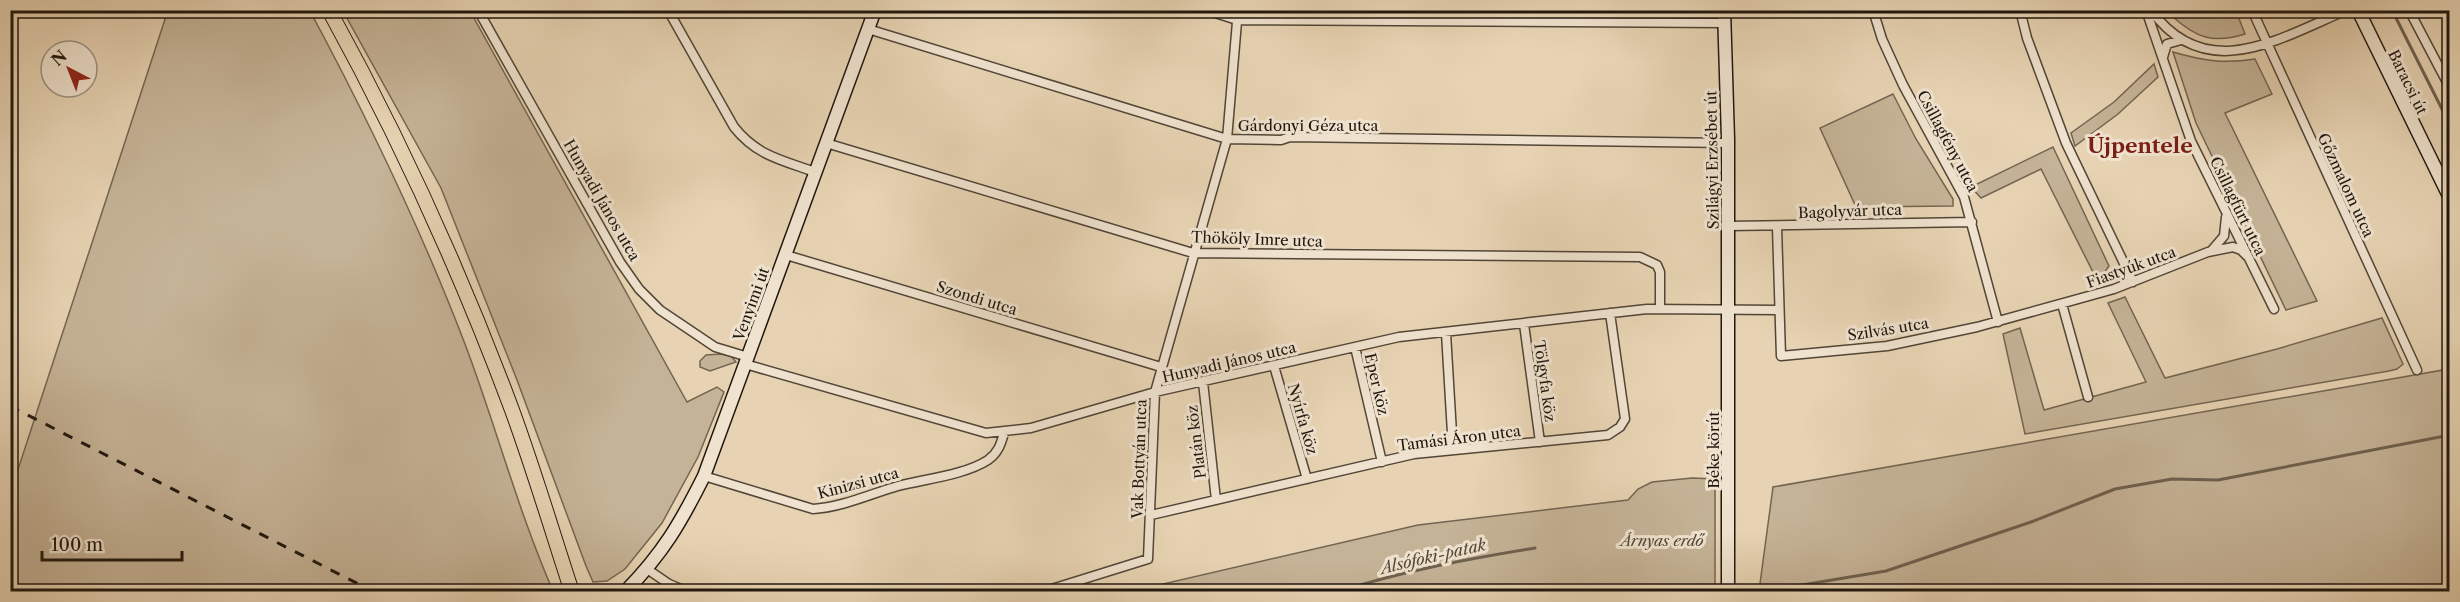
<svg xmlns="http://www.w3.org/2000/svg" width="2460" height="602" font-family="'Libre Caslon Text',serif">
<rect width="100%" height="100%" fill="#e7d3b3"/>
<filter id="stains"><feTurbulence type="fractalNoise" baseFrequency=".00333" numOctaves="4"/><feColorMatrix values="0 0 0 0 .2 0 0 0 0 .09 0 0 0 0 .02 0 0 0 .5 -.17"/></filter>
<radialGradient id="worn" r=".72"><stop offset=".6" stop-color="#630" stop-opacity="0"/><stop offset="1" stop-color="#630" stop-opacity=".3"/></radialGradient>
<path fill="#c5b397" stroke="#726552" stroke-width="1.5" d="M168 10 310 11C368 119 421 229 465 344 496 426 518 511 553 591H11V491Z
M2187 10 2236 11 2245 34C2213 44 2196 38 2172 16Z
M343 11H470L687 402 717 387 724 392 698 457 662 523 625 569 607 581 593 582 586 566 517 380 441 188Z
M2173 52C2204 61 2224 64 2255 59L2272 94 2225 113 2317 301 2286 310 2196 123Z
M2154 64 2158 77 2118 114 2075 146 2071 133 2114 102Z
M1893 94 1916 139 1953 199V206L1856 207 1820 128Z
M2053 147 2109 266 2098 282 2041 169 1981 198 1971 187Z
M2125 297 2165 378 2277 349 2382 318 2403 364 2397 369 2389 371 2025 434 2003 334 2020 328 2044 410 2146 382 2108 303Z
M721 354 731 356 736 362 710 371 700 367V361L706 355Z
M2449 369V591L2301 592 2299 588 2292 591 2289 587 2274 591 2272 587 2265 591H2257L2254 587 2246 591 2239 592 2234 584 2221 591H2215L2211 585 2199 591H2193L2191 589 2186 592 1759 591 1773 487Z
M1692 478 1715 479V591L1151 592 1150 587 1418 525 1628 500 1638 489 1652 482Z"/>
<g fill="none" stroke-linecap="round" stroke-linejoin="round">
<path stroke="#6e614f" stroke-width="3" d="M2392 10 2450 125
M1337 592C1403 571 1467 559 1535 548
M1787 592 1790 587 1886 571 2031 522 2115 489 2172 479 2218 480 2450 435"/>
<g stroke="#514637" stroke-width="11">
<path id="street" d="M478 10 620 262 639 289 660 310 715 347 748 357
M668 10 734 127C757 156 782 160 815 172
M1206 10 1237 20 1725 23
M1873 10 1882 39 1903 85 1964 197 1998 322
M2020 10 2027 38 2066 143 2133 282
M2146 10 2191 141 2274 309
M2151 10C2206 86 2280 38 2347 10
M2252 10 2417 370
M2409 10 2450 88
M868 29 1227 139 1281 140 1290 137 1728 143
M2163 57 2167 44 2181 40
M826 143 1193 253 1640 257 1657 265 1660 272V309
M1728 226 1972 222
M1777 227 1781 356 1887 346 1977 327 2114 289 2208 252 2233 247 2241 250 2247 256
M2212 250 2224 236 2226 217
M786 255 1161 367
M2062 304 2088 397
M1524 324 1540 442
M1446 333 1453 450
M1355 347 1382 462
M745 364 986 433 1031 428 1155 392 1399 337 1647 309 1779 310
M1274 366 1307 479
M1203 382 1216 500
M704 476 813 509C843 507 870 494 898 486 925 479 965 475 988 460 998 453 1001 444 1004 433
M1151 515 1414 454 1608 435 1620 427 1625 419 1610 313
M647 569 669 584 688 592
M1042 592 1148 559 1155 392 1227 139 1238 10"/>
</g>
<g stroke="#1f170e" stroke-width="15">
<path id="secondary" d="M1724 10 1728 139V592
M2358 10 2450 198
M625 592C663 553 680 524 704 476L875 10"/>
</g>
<g stroke="#1f170e" stroke-width="16">
<path id="primary" d="M329 10C400 139 461 273 512 410 534 470 552 531 572 592"/>
</g>
<use href="#street" stroke="#efe2ce" stroke-width="8"/>
<use href="#secondary" stroke="#efe2ce" stroke-width="12"/>
<use href="#primary" stroke="#e7d3b3" stroke-width="14"/>
<path stroke="#1f170e" stroke-width="3" stroke-dasharray="10 10" stroke-linecap="butt" d="M10 406 374 592"/>
</g>
<g text-anchor="middle" dominant-baseline="central" stroke-width="6" stroke-linejoin="round" paint-order="stroke">
<g font-size="15" fill="#1f170e" stroke="#efe2ce">
<text transform="translate(2408 82) rotate(64)">Baracsi út</text>
<text x="1308" y="125">Gárdonyi Géza utca</text>
<text transform="translate(1948 141) rotate(62)">Csillagfény utca</text>
<text transform="translate(1712 160) rotate(-91)">Szilágyi Erzsébet út</text>
<text transform="translate(2346 185) rotate(65)">Gőzmalom utca</text>
<text transform="translate(602 200) rotate(60)">Hunyadi János utca</text>
<text transform="translate(2238 206) rotate(64)">Csillagfürt utca</text>
<text transform="translate(1850 211) rotate(-2)">Bagolyvár utca</text>
<text transform="translate(1257 239) rotate(2)">Thököly Imre utca</text>
<text transform="translate(2131 267) rotate(-20)">Fiastyúk utca</text>
<text transform="translate(977 298) rotate(17)">Szondi utca</text>
<text transform="translate(751 304) rotate(-70)">Venyimi út</text>
<text transform="translate(1888 329) rotate(-9)">Szilvás utca</text>
<text transform="translate(1229 362) rotate(-13)">Hunyadi János utca</text>
<text transform="translate(1545 381) rotate(82)">Tölgyfa köz</text>
<text transform="translate(1377 384) rotate(77)">Eper köz</text>
<text transform="translate(1303 419) rotate(74)">Nyírfa köz</text>
<text transform="translate(1459 438) rotate(-7)">Tamási Áron utca</text>
<text transform="translate(1196 442) rotate(-97)">Platán köz</text>
<text transform="translate(1713 450) rotate(-90)">Béke körút</text>
<text transform="translate(1139 459) rotate(-88)">Vak Bottyán utca</text>
<text transform="translate(858 483) rotate(-15)">Kinizsi utca</text>
</g>
<g font-size="15" font-style="italic" fill="#514637" stroke="#efe2ce">
<text x="1662" y="540">Árnyas erdő</text>
</g>
<g font-size="16" font-style="italic" fill="#54493a" stroke="#efe2ce">
<text transform="translate(1433 556) rotate(-13)">Alsófoki-patak</text>
</g>
<g font-size="21" font-weight="bold" fill="#7a1f14" stroke="#efe2ce">
<text x="2140" y="145">Újpentele</text>
</g>
</g>
<rect width="2460" height="602" fill="none" stroke="#e7d3b3" stroke-width="36"/>
<rect x="12" y="12" width="2436" height="578" fill="none" stroke="#1f170e" stroke-width="3"/>
<rect x="18" y="18" width="2424" height="566" fill="none" stroke="#1f170e" stroke-width="1.5"/>
<g transform="translate(69 69) rotate(318)"><circle r="28" fill="#efe2ce" stroke="#9c9181" stroke-width="1.5"/>
<path d="M0-4.5L10 22L0 15L-10 22Z" fill="#8f2418"/>
<text y="-9" font-size="16" font-weight="bold" text-anchor="middle" fill="#1f170e">N</text>
</g>
<path d="M42 551v9h140v-9" fill="none" stroke="#1f170e" stroke-width="3"/>
<text x="51" y="551" font-size="18" fill="#1f170e" stroke="#efe2ce" stroke-width="4.5" paint-order="stroke">100 m</text>
<rect width="100%" height="100%" filter="url(#stains)"/>
<rect width="100%" height="100%" fill="url(#worn)"/>
</svg>
